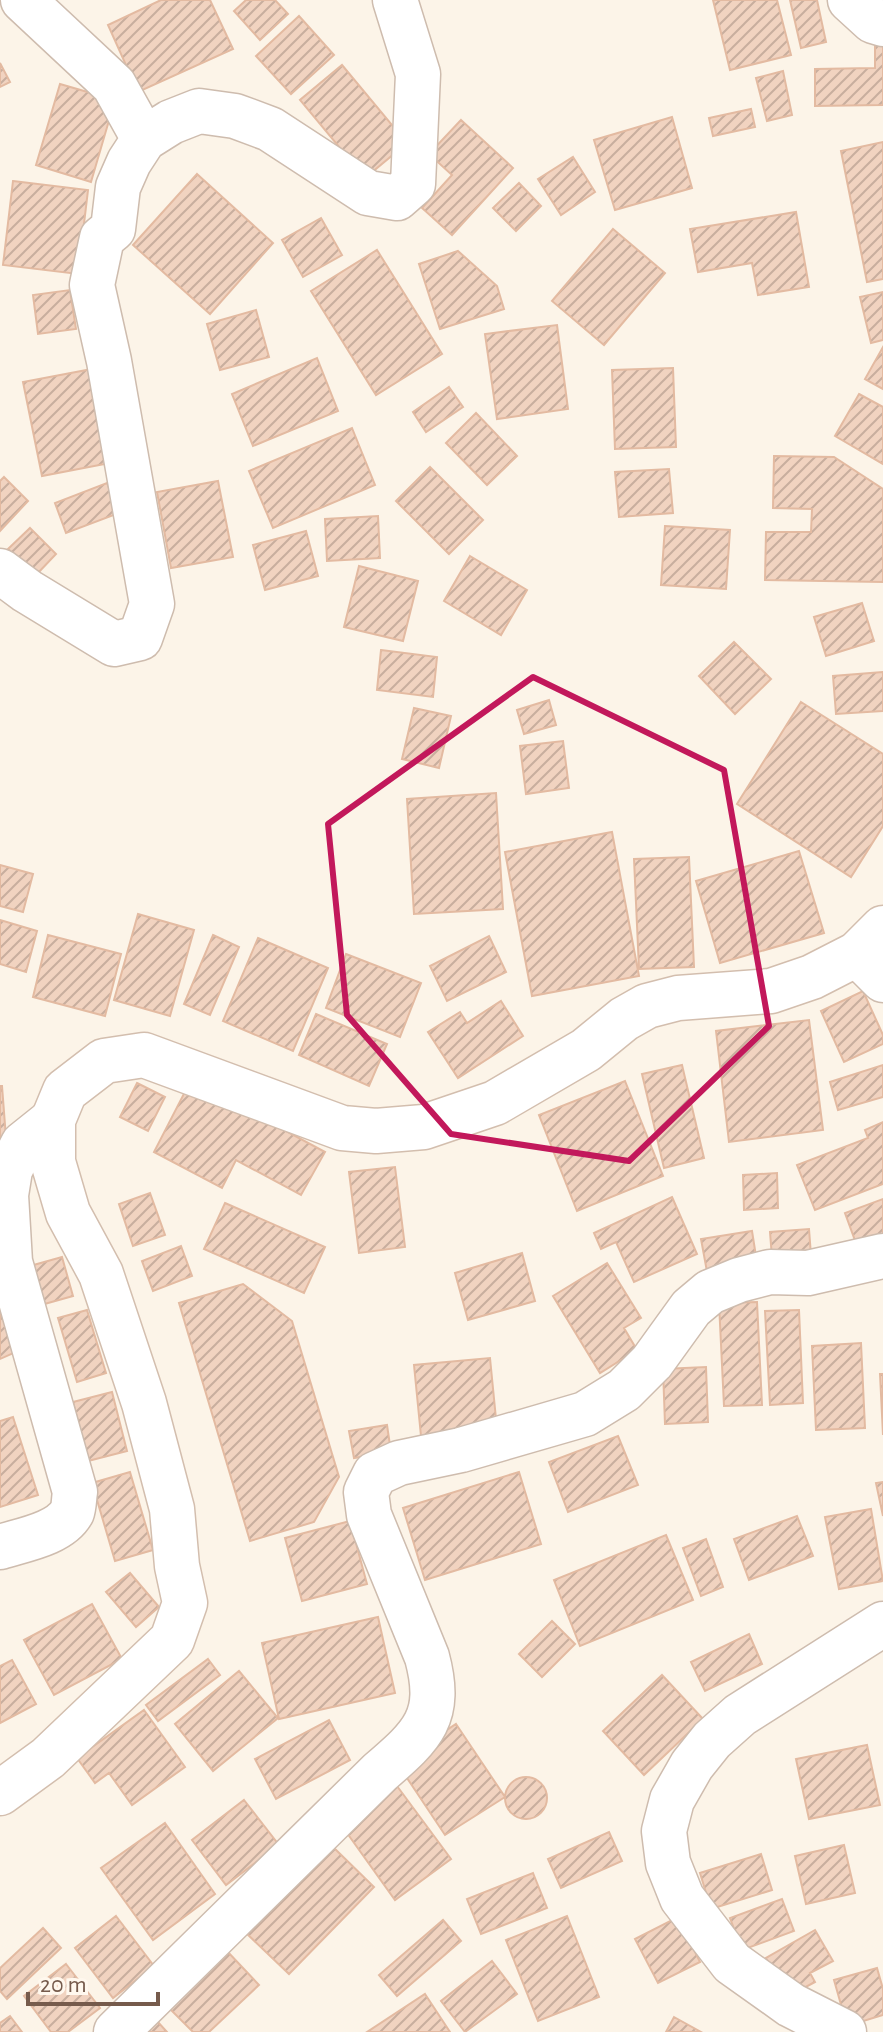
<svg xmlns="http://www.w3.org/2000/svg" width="883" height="2032" font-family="'Alegreya Sans',sans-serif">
<defs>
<pattern id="building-hatch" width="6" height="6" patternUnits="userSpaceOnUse" patternTransform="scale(2)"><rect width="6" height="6" fill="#f1d3c0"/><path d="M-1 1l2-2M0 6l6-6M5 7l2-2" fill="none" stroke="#c8ae9e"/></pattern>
</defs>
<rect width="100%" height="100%" fill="#fcf4e8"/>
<path fill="url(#building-hatch)" stroke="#e3baa1" stroke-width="2" d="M161 0H210L233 49 138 92 108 25Z
M246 0H275L288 14 260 40 234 11Z
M713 0H777L791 55 730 70Z
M790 0H817L826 42 801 48Z
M299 16 334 55 291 94 256 56Z
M875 45H883V105L815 106V69L875 68Z
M0 63 10 82 0 87Z
M342 65 407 143 365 178 300 100Z
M783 71 792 115 767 121 756 78Z
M60 84 115 100 91 182 36 165Z
M751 109 755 127 713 136 709 118Z
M672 117 692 188 615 210 594 140Z
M461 120 513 168 452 235 422 208 452 175 429 154Z
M883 142V279L867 282 841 151Z
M573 157 595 192 561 215 538 179Z
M197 174 273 243 210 314 133 245Z
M13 181 88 190 78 274 3 265Z
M519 183 541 206 516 231 493 208Z
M796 212 809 287 758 295 752 263 698 272 690 229Z
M321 218 342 255 303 277 282 240Z
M613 229 665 273 604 345 552 301Z
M377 250 442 354 376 395 311 291Z
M458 251 497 286 504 309 440 329 419 264Z
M70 290 76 329 38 334 33 295Z
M883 292V340L871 343 860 297Z
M256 310 269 357 220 370 207 324Z
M557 325 568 409 497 419 485 334Z
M883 347V389L865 379Z
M317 358 338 411 253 446 232 394Z
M673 368 676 447 615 449 612 370Z
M92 369 110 463 42 476 23 382Z
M449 387 463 407 426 432 413 412Z
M859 394 883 407V464L835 436Z
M476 413 517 456 487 485 446 443Z
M352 428 375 485 273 528 249 471Z
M774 456 834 457 883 489V582L765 580 766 532H811L812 509 773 508Z
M430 467 483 520 449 554 396 501Z
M669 469 673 513 619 517 615 472Z
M4 477 28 501 0 531V481Z
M218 481 233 557 171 568 157 492Z
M107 483 119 513 66 533 55 503Z
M378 516 380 558 327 561 325 519Z
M665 526 730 530 726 589 661 585Z
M30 528 56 554 36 575 8 549Z
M306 531 318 576 265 590 253 545Z
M470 556 527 590 501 635 444 601Z
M359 566 418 581 403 641 344 627Z
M862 603 874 641 826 656 814 617Z
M734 642 771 679 735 714 699 676Z
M381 650 437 657 433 697 377 690Z
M883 672V711L836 714 833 676Z
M549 700 556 725 524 734 517 710Z
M801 702 883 754V826L851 877 737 804Z
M414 708 451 716 439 768 402 759Z
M563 741 569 788 526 794 520 746Z
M496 793 503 909 414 914 407 799Z
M612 832 639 976 532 996 505 852Z
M799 851 824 933 720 963 696 881Z
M689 857 694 967 639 969 634 859Z
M0 865 33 874 23 912 0 906Z
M138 914 194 930 170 1016 114 1000Z
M0 920 37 931 26 972 0 964Z
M48 935 121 954 105 1016 33 997Z
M213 935 239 947 210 1015 184 1004Z
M489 936 506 972 447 1001 430 966Z
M258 938 328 968 293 1051 223 1021Z
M346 954 421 983 400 1037 326 1008Z
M863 991 883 1035V1044L844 1062 821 1011Z
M501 1001 523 1036 458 1078 428 1032 460 1012 467 1023Z
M316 1014 387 1044 369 1086 299 1055Z
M809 1020 823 1130 729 1142 716 1031Z
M682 1065 704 1158 664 1168 642 1074Z
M883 1065V1097L838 1110 830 1082Z
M191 1080 325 1152 301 1195 236 1160 222 1188 154 1152Z
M625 1081 663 1176 577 1211 539 1115Z
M137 1083 165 1097 148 1131 120 1117Z
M0 1086H2L7 1151 0 1152Z
M883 1122V1184L815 1210 797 1165 868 1138 865 1130Z
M395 1167 405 1247 359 1253 349 1172Z
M777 1173 778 1208 744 1210 743 1175Z
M150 1193 165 1235 133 1246 119 1204Z
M672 1197 697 1254 634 1282 616 1242 601 1249 594 1233Z
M883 1199V1237L857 1246 845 1213Z
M225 1203 325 1247 304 1293 204 1249Z
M809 1229 811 1255 772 1258 770 1232Z
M752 1231 758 1269 708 1277 701 1239Z
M181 1246 192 1276 153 1291 142 1261Z
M522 1253 535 1301 468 1320 455 1273Z
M62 1257 73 1296 41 1305 30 1266Z
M607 1263 641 1318 624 1328 637 1350 600 1373 553 1296Z
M0 1264 34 1344 0 1359Z
M243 1284 292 1321 339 1477 314 1522 250 1541 179 1303Z
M757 1302 762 1405 724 1406 719 1303Z
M87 1310 106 1373 77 1382 58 1318Z
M799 1310 803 1403 770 1405 765 1311Z
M861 1343 865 1428 816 1430 812 1346Z
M490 1358 497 1429 421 1436 414 1365Z
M706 1367 708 1422 665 1424 663 1369Z
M880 1374H883V1435Z
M112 1392 127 1451 88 1461 73 1402Z
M13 1417 38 1495 0 1507V1421Z
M387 1425 391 1452 354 1458 349 1431Z
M618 1436 638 1485 568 1512 549 1462Z
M130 1472 153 1550 115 1561 92 1483Z
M519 1472 541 1544 425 1580 403 1508Z
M883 1482V1516L876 1483Z
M871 1509 883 1581 839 1589 825 1517Z
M797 1516 813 1556 749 1580 734 1539Z
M350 1521 367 1584 302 1601 285 1538Z
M666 1535 693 1600 580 1646 554 1580Z
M706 1539 723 1587 701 1596 683 1548Z
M130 1573 159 1607 136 1627 106 1592Z
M92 1604 122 1659 54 1695 24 1640Z
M378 1617 395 1693 279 1719 262 1643Z
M552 1621 575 1644 542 1677 519 1654Z
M749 1634 762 1664 705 1691 691 1662Z
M208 1659 220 1675 158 1721 146 1705Z
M12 1660 36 1704 0 1723V1666Z
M239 1671 278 1718 213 1771 175 1724Z
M662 1675 703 1719 644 1775 603 1731Z
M144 1710 185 1767 132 1805 109 1773 95 1783 77 1758Z
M329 1720 350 1760 276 1799 255 1759Z
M456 1724 505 1797 445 1835 397 1763Z
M867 1745 880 1805 809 1819 796 1759Z
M505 1798a21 21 0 1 1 42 0a21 21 0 1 1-42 0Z
M397 1786 451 1859 395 1900 342 1826Z
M244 1800 279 1845 226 1885 192 1840Z
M165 1823 215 1894 153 1940 101 1868Z
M609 1832 622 1861 561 1888 548 1859Z
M331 1845 374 1887 289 1974 245 1932Z
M844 1845 855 1893 806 1904 795 1856Z
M761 1854 772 1890 711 1909 700 1873Z
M533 1873 547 1908 481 1934 467 1899Z
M782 1899 794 1931 742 1950 730 1918Z
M116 1916 154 1966 113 1998 75 1948Z
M567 1916 599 1997 538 2021 506 1940Z
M678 1917 700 1962 658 1983 635 1939Z
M443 1920 461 1941 397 1996 379 1975Z
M43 1928 61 1948 7 1999 0 1991V1968Z
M815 1930 833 1961 810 1973 815 1982 787 1997 766 1958Z
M226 1950 259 1985 209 2032H193L167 2006Z
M492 1961 517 1994 465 2032 441 2001Z
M66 1964 100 2008 68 2032H51L24 1996Z
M877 1968 883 1989V2015L847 2026 834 1980Z
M425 1994 450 2032H367Z
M10 2016 22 2032H0V2023Z
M674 2017 701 2032H666Z
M157 2021 167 2032H144Z"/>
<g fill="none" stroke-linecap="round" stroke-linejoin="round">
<g stroke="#cebcae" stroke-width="47">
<path id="street" d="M23 0 114 85 144 139
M850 0 873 21 883 24
M0 571 27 591 114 644 140 638 152 604 109 361 92 285 102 238 113 229 118 187 129 162 144 139 171 122 199 111 235 116 270 129 368 193 397 198 413 184 418 74 395 0
M857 954 883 980
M0 1547C22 1540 60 1534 72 1512 74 1507 74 1497 75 1492L10 1262 6 1195 10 1170 23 1144 53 1120
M116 2032 380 1772C423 1735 443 1717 427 1657L369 1515 366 1492 375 1474 399 1463 461 1450 585 1414 624 1390 652 1362 691 1308 710 1292 739 1280 770 1272 808 1273 883 1256
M844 2032 791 2005 732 1963 682 1898 668 1863 664 1831 672 1800 692 1765 712 1740 740 1715 883 1624"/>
</g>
<g stroke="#d3beae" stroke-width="47">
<path id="secondary" d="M0 1793 48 1758 172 1640 185 1603 177 1566 172 1509 144 1403 101 1274 68 1213 53 1162V1120L65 1091 104 1061 144 1055 342 1128 376 1131 424 1127 495 1103 586 1050 624 1019 647 1006 678 998 771 991 812 977 857 954 883 928"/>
</g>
<use href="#street" stroke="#fff" stroke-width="44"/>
<use href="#secondary" stroke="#fff" stroke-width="44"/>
</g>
<path fill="none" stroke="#c2185b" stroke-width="6" stroke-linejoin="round" d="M533 677 724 770 769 1026 629 1161 451 1134 347 1015 328 824Z"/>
<path d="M28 1992v12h130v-12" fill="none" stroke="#765b4c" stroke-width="4"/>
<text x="40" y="1992" font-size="24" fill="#765b4c" stroke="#fff8ee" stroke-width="6" paint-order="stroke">20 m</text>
</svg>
